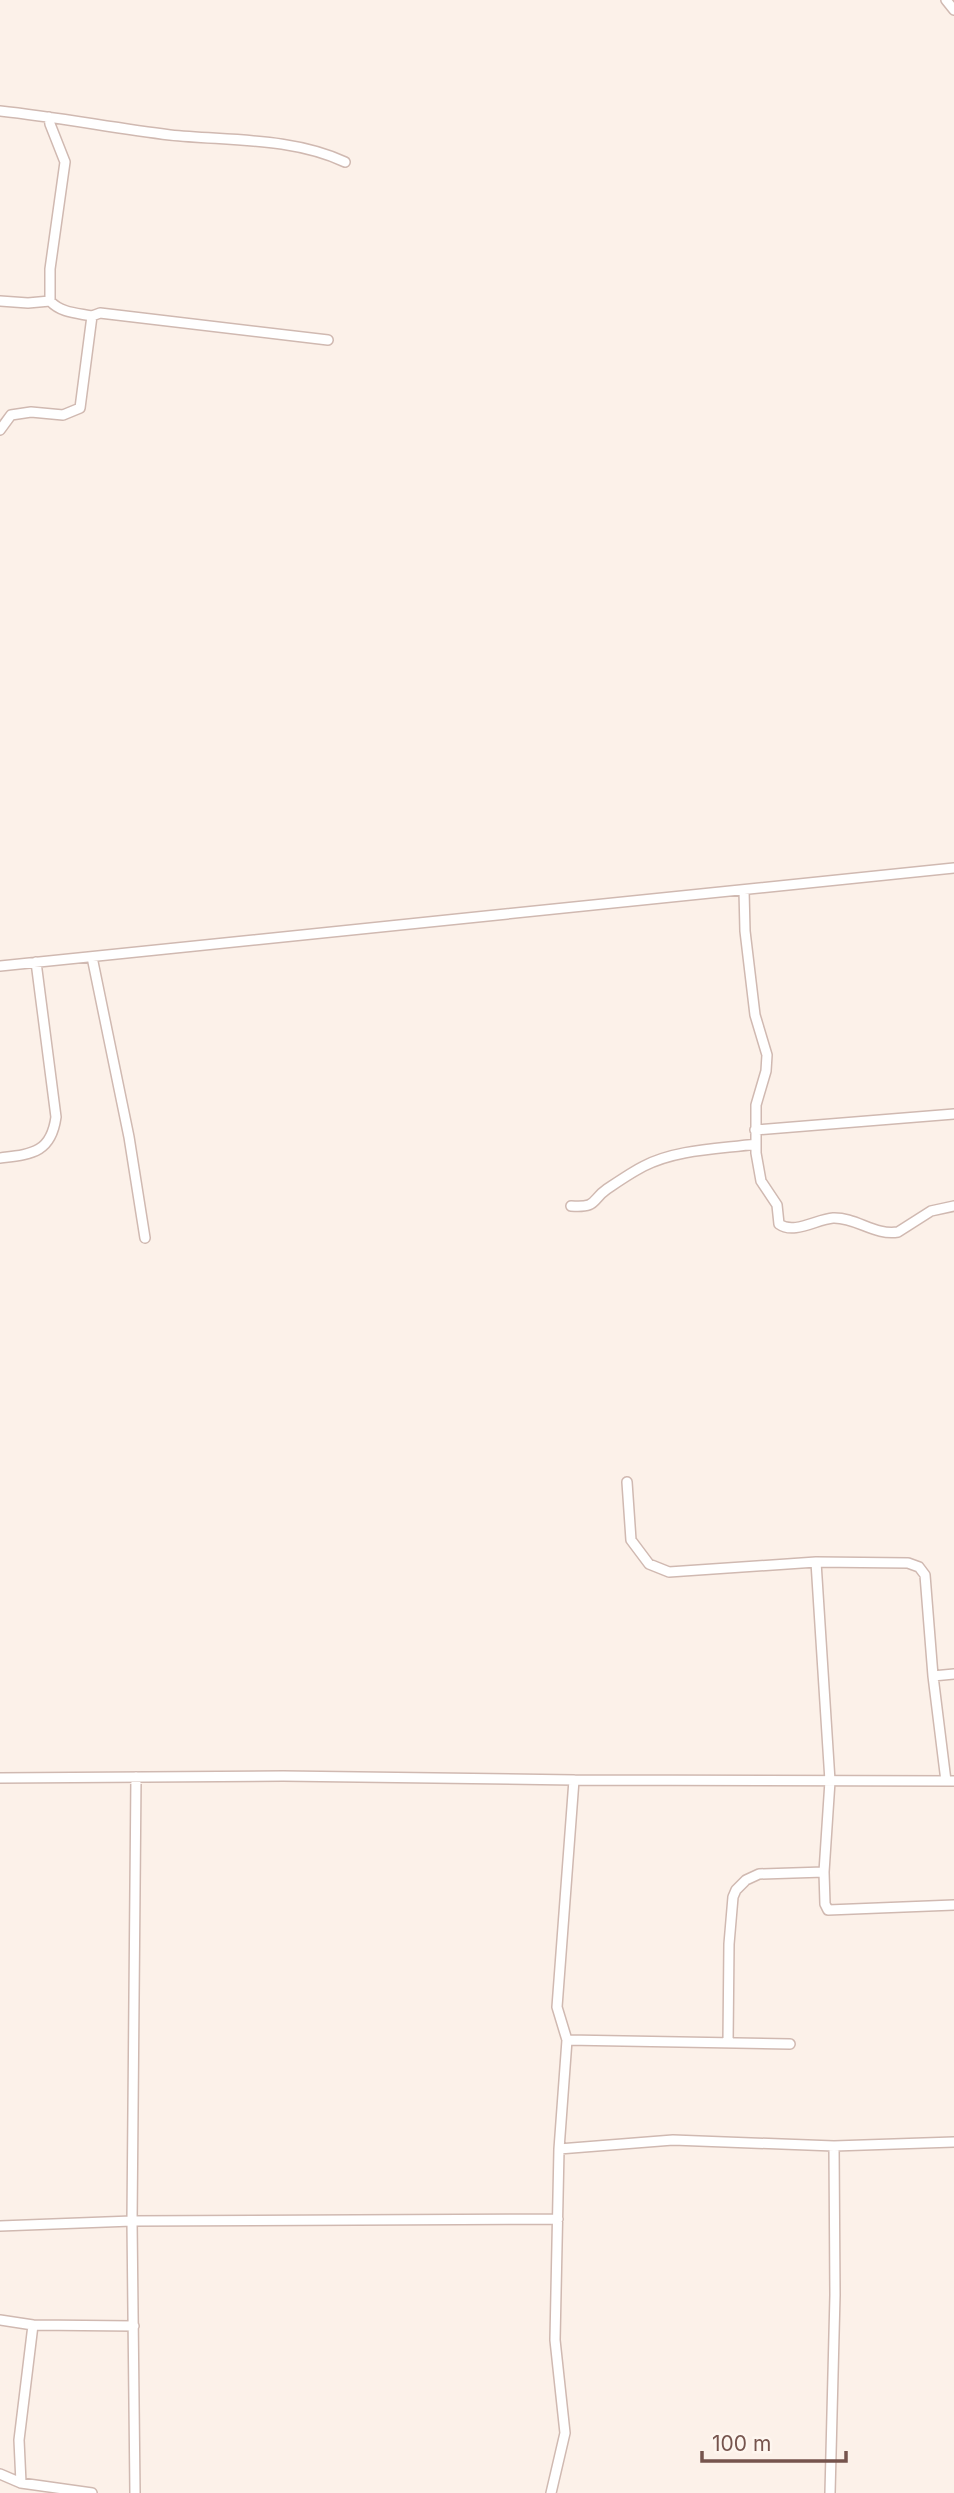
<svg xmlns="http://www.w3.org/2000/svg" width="954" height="2493" font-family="Inter,sans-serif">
<rect width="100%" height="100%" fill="#fcf1e9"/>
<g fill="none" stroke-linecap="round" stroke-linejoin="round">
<g stroke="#d0b9b1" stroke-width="12">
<path id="minor" d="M946 0 954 10
M0 111C57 117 113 128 170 135 228 141 291 137 345 162
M49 117 50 124 65 162 50 269V301C61 313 77 313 92 316
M0 301 28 303 50 301
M0 430 11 415 31 412 63 415 80 408 92 316 100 313 328 340
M744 890 745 931 755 1015 767 1055 766 1071 756 1105V1153L761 1181 777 1205 779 1224C794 1235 817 1219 833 1218 856 1217 875 1236 898 1232L931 1211 954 1206
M92 957 129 1137 145 1238
M0 966 954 868
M755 1130 954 1114
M0 1158C32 1154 51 1153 56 1117L36 962
M571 1206C598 1208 591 1200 607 1189 619 1181 632 1172 644 1166 677 1149 720 1149 756 1144
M627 1482 631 1540 649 1564 669 1572 816 1562 830 1781 824 1872 825 1904 828 1910 954 1905
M816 1562 908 1563 919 1567 925 1575 933 1676 946 1781
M933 1676 954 1674
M0 1778 283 1776 574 1780
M567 2040 790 2044
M728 2042 729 1944 733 1897 736 1890 746 1880 759 1874 824 1872
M559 2149 673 2140 834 2146 954 2142
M0 2226 132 2221 136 1777
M0 2320 33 2325 19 2440 21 2483
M33 2325 134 2326
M0 2474 21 2483 92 2493
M135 2493 132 2221 558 2219
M551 2493 565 2433 555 2340 559 2149 567 2040 557 2007 574 1780 954 1781
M830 2493 835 2295 834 2146"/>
</g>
<use href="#minor" stroke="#fff" stroke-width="9"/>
</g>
<path d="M702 2451v10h144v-10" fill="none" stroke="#76544d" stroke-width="3.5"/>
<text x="712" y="2451" font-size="21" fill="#76544d" stroke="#fef6ef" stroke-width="5" paint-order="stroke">100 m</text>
</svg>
